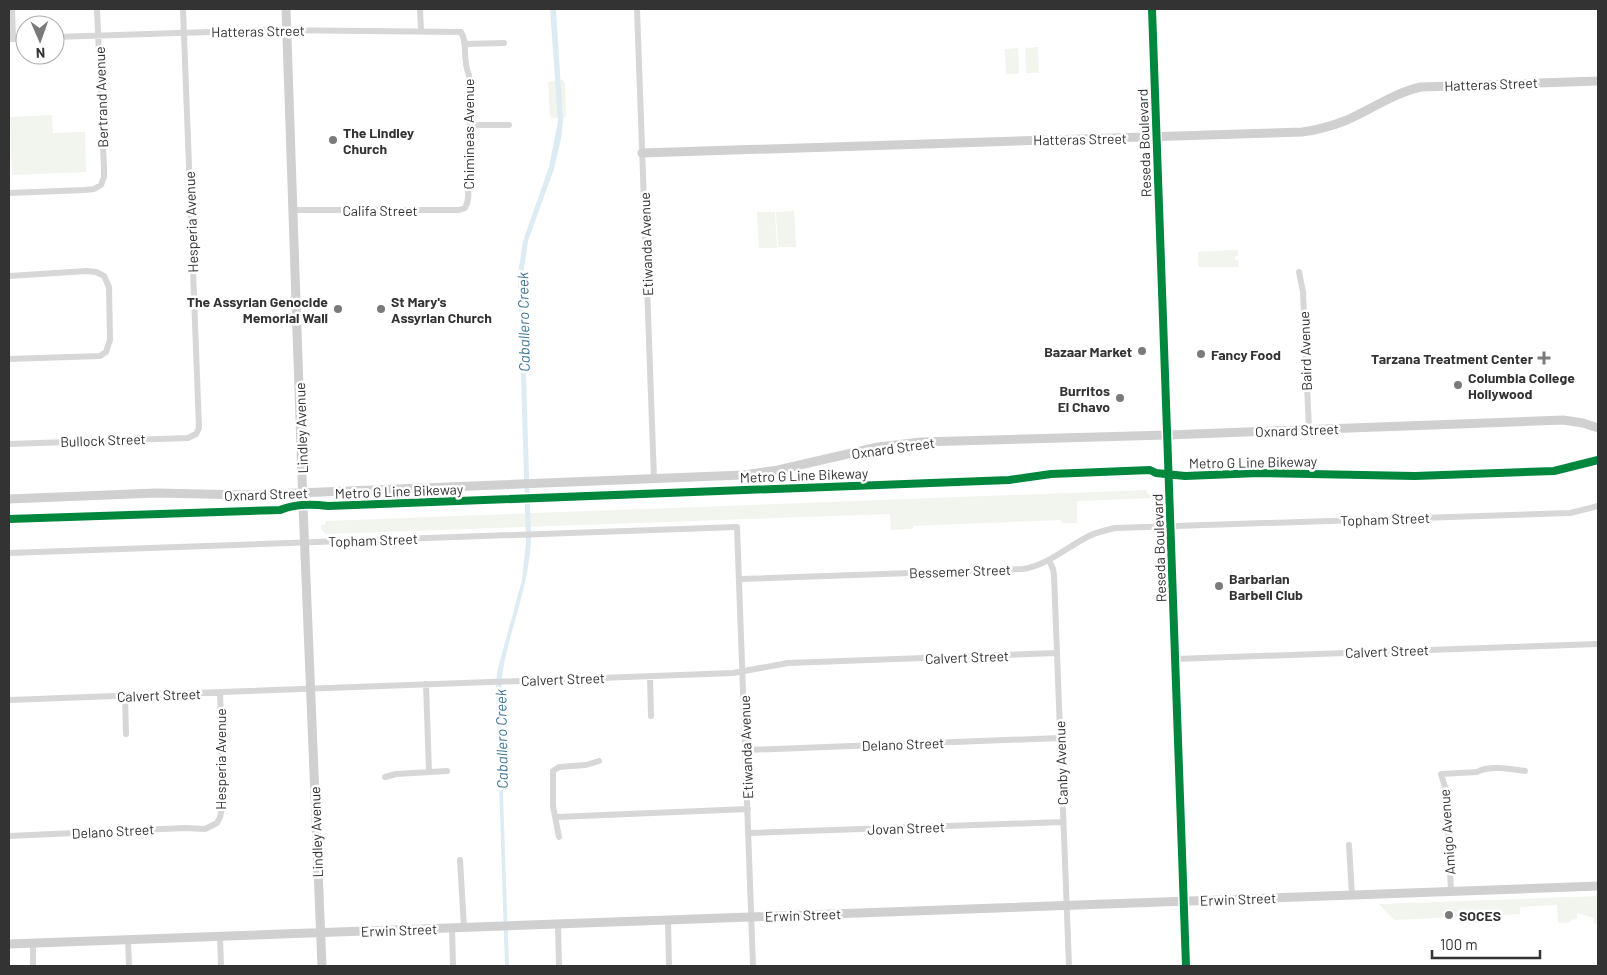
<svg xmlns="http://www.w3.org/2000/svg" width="1607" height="975" font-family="Barlow,sans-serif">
<rect width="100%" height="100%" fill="#fff"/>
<path fill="#f1f5ed" d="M1038 47 1039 73H1026L1025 48Z
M1018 48 1019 74H1006L1005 49Z
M563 80 565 83 566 114 564 118H552L550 115 548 83 550 81Z
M51 115 52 117 53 133 85 132 86 172 12 175 10 117Z
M794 211 796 247H778L776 212Z
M757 212H775L777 248H759Z
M1231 250H1238V256H1235V260H1238V267H1198V252Z
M1146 490 1147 493 1153 498 1077 501V523H1062L1061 520 913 526V529L891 530 890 514 326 534 321 529V525H325L326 521Z
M1598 896V929L1597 925 1593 922 1594 918 1577 913V919L1571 920V922L1558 923 1557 905 1520 907V914L1394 920 1379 904Z"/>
<path fill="#ddebf3" d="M550 9H556L563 121 561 139 554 169 528 241 523 275 531 542C528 588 511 626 503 670 501 683 501 696 500 709L509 966H505L496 691 497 672 522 580 526 542 518 274 523 241 549 167 558 121Z"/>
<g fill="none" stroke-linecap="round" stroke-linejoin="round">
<path stroke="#d7d7d7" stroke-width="6" d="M12 9 13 39
M420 9 421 30
M637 9 654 479
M55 37 271 30 461 32C468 42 462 60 469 75L471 166C463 178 473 195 465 208L459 210H294
M9 39H25
M465 44 504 43
M470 125H509
M9 193 85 190 94 189 101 185 104 177V169L97 9
M1299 272 1303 292 1309 430
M9 276 87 271 96 272 104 276 109 287 110 340 106 352 100 356 9 359
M9 444 188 438 196 434 199 428 183 9
M9 553 737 527 753 966
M1049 560 1053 569 1054 575 1069 966
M740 579 1023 569C1048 565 1067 547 1089 536 1097 532 1106 530 1115 528L1570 513 1598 506
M1175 659 1598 644
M650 676 651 716
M426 684 429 772
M125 696 126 734
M9 700 733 673 788 663 1057 653
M746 750 1060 738
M385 777 396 774 447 771
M557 817 748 809
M749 833 1063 822
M9 836 185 828 205 829 217 823 220 817 222 808 220 785 222 748 220 693
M559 837 553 806V771L559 767 586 765 599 761
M1349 845 1352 895
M460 860 464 927
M1451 891 1446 790 1441 774 1477 772C1489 765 1511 769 1525 771
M668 920 669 966
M558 924 559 966
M452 928 453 966
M220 936 221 966
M128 939 129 966
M33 943V966"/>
<path stroke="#d0d0d0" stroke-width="9" d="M286 9 303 506 322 966
M642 153 1302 132C1318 130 1332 126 1347 120 1372 109 1394 93 1421 87L1598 81
M9 499 156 493 247 495 743 475 778 470 878 447 921 442 1167 435 1563 420 1583 423 1598 428
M9 944 1598 886"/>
<path stroke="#cacaca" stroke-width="10" d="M1152 9 1186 966"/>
<g stroke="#fff" stroke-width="11">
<path id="cycleway" d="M1152 9 1186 966
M9 519 280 510C294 504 313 504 328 506L1009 480 1051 474 1150 470 1156 473 1185 476 1259 473 1415 476 1554 471 1598 460"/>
</g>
<use href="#cycleway" stroke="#00873e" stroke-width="8"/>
</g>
<g fill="#7a7a7a" stroke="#fff" stroke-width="2">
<circle cx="333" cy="140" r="5"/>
<circle cx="338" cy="309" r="5"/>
<circle cx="381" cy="309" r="5"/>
<circle cx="1142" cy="351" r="5"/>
<circle cx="1201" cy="354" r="5"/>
<path d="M1541.5 350.5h5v5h5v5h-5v5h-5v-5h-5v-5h5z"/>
<circle cx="1458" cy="385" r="5"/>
<circle cx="1120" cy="398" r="5"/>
<circle cx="1219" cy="586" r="5"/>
<circle cx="1449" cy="915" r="5"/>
</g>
<g text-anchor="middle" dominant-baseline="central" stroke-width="5" stroke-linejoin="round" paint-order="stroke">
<g font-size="14" fill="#333" stroke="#fff">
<text transform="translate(258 31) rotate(-1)">Hatteras Street</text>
<text transform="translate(1491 84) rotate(-2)">Hatteras Street</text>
<text transform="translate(101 97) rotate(-92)">Bertrand Avenue</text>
<text transform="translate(468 134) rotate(-90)">Chimineas Avenue</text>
<text transform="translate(1080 139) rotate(-1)">Hatteras Street</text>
<text transform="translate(1144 143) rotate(-92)">Reseda Boulevard</text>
<text x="380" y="210">Califa Street</text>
<text transform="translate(191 222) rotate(-92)">Hesperia Avenue</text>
<text transform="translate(646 244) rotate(-92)">Etiwanda Avenue</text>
<text transform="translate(1305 351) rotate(-92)">Baird Avenue</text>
<text transform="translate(301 428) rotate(-92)">Lindley Avenue</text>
<text transform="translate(1297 430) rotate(-2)">Oxnard Street</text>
<text transform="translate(103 440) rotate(-2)">Bullock Street</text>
<text transform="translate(893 448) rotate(-8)">Oxnard Street</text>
<text transform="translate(1253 462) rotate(-1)">Metro G Line Bikeway</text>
<text transform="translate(804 475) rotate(-2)">Metro G Line Bikeway</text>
<text transform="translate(399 491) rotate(-2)">Metro G Line Bikeway</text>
<text transform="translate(266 494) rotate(-2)">Oxnard Street</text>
<text transform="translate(1385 519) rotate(-2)">Topham Street</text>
<text transform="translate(373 540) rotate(-2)">Topham Street</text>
<text transform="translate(1159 548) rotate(-92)">Reseda Boulevard</text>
<text transform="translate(960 571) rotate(-2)">Bessemer Street</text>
<text transform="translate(1387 651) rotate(-2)">Calvert Street</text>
<text transform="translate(967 657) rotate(-2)">Calvert Street</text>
<text transform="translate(563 679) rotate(-2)">Calvert Street</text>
<text transform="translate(159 695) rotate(-2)">Calvert Street</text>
<text transform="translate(903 744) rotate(-2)">Delano Street</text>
<text transform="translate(746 747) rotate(-92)">Etiwanda Avenue</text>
<text transform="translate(220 759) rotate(-90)">Hesperia Avenue</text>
<text transform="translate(1061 763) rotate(-92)">Canby Avenue</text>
<text transform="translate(906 828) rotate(-2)">Jovan Street</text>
<text transform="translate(113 831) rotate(-3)">Delano Street</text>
<text transform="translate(316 832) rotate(-92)">Lindley Avenue</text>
<text transform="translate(1447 832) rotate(-94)">Amigo Avenue</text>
<text transform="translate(1238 899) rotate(-2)">Erwin Street</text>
<text transform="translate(803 915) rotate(-2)">Erwin Street</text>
<text transform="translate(399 930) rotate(-2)">Erwin Street</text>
</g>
<g font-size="14" font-weight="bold" fill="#333" stroke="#fff" text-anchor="start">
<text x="343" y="132">The Lindley<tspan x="343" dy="16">Church</tspan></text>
<text x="328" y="301" text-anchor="end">The Assyrian Genocide<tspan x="328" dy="16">Memorial Wall</tspan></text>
<text x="391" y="301">St Mary's<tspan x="391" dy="16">Assyrian Church</tspan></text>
<text x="1132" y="351" text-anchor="end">Bazaar Market</text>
<text x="1211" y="354">Fancy Food</text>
<text x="1533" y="358" text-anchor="end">Tarzana Treatment Center</text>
<text x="1468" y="377">Columbia College<tspan x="1468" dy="16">Hollywood</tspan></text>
<text x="1110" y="390" text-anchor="end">Burritos<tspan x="1110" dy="16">El Chavo</tspan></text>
<text x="1229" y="578">Barbarian<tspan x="1229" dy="16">Barbell Club</tspan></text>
<text x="1459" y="915">SOCES</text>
</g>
<g font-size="15" font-style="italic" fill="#3f7597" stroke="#fff">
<text transform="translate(523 322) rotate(-91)">Caballero Creek</text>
<text transform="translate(501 739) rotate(-91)">Caballero Creek</text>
</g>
</g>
<rect width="1607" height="975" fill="none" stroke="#333333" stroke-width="20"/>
<g transform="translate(40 40) rotate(178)"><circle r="24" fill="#ffffff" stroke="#adadad"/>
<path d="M0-4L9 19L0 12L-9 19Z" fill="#7a7a7a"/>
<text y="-8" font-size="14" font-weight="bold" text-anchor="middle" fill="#333333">N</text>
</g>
<path d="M1432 950v8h108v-8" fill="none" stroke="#333333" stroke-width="2.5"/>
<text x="1440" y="950" font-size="15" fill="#333333" stroke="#ffffff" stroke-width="4" paint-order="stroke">100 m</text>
</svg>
